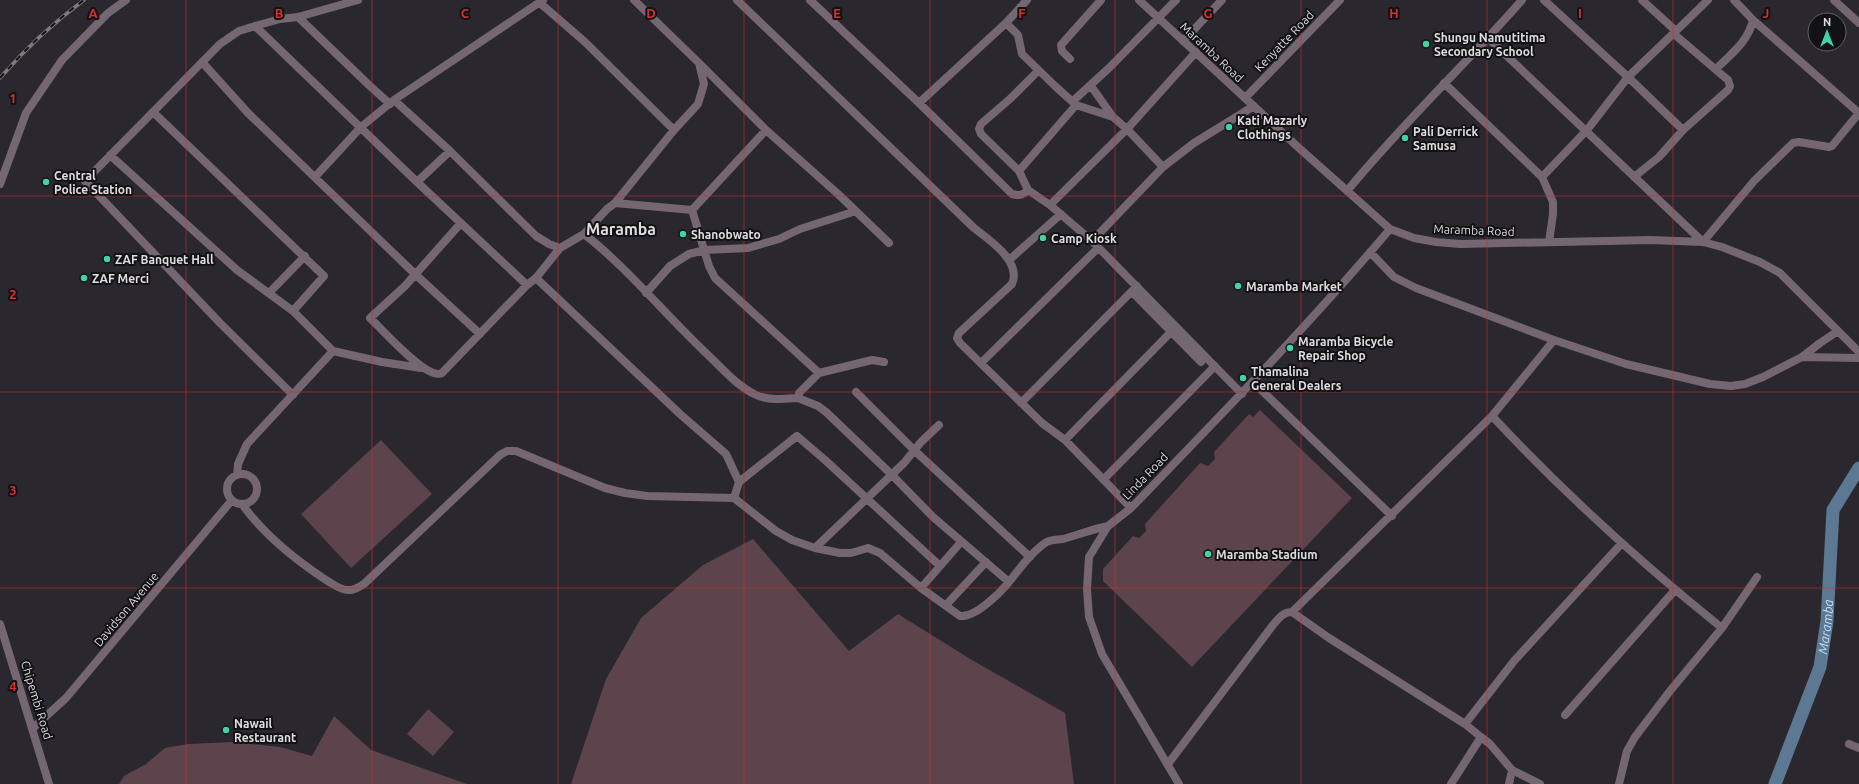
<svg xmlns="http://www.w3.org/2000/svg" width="1859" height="784" font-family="Ubuntu,sans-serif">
<rect width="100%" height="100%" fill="#2a272e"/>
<path fill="#5c434c" d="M1260 410 1352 498 1192 667 1103 581V569L1133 536 1139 538 1146 531 1145 524 1200 463 1208 466 1215 459 1214 452 1249 414 1253 417Z
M381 440 432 494 351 568 301 514Z
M753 539 849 651 898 614 972 660 1065 713 1074 784H571L606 679 641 618 703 565Z
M428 709 454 732 433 756 407 734Z
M334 716 371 750 467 784H119L124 776 146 764 165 748 188 744 232 742 280 747 312 756Z"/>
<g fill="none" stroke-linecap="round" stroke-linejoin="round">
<path stroke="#5d7892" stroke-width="13" id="s1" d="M1775 784 1820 667 1827 621 1833 510 1859 468"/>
<path stroke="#746772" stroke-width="8" d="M737 0 974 228C989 240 1022 261 1012 284L959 333 957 338 960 343 1042 423 1065 440 1131 508
M810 0 919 103 1012 194C1020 196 1023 195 1028 190L1019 171 981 134 979 129 981 124 1011 98 1038 71
M1139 0 1299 148 1390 229 1414 238 1436 242 1460 244 1651 240 1703 242 1722 247 1760 262 1780 273 1859 352
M1544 0 1628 77 1676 31 1642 0
M1834 0 1859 23
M540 3 585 42 674 130
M298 17 371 87 390 104
M1753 20 1859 113
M1006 23 1018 35 1022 54 1055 86 1076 105 1113 117
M255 26 417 182 527 285 536 278 680 414 726 454 739 482
M1676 31 1708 0
M1488 38 1703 242 1754 181 1793 143 1799 142 1829 147 1832 146 1859 113
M1183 41 1222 0
M1070 59 1062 51 1061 45 1101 0
M202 62 248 113 415 274 480 334
M699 63 766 130 838 194 889 243
M1716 69C1731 54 1748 42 1753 20L1734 0
M1444 83 1542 177 1553 202V214L1549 242
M1091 86 1113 117 1127 129 1163 167
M1245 98 1340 0
M394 100 450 151 536 236 549 244 560 248 584 234 607 209 615 203 674 130 698 104 704 84 699 63 634 0
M1073 101 1109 68 1176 0
M919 103 1006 23 1027 0
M153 112 324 276 293 311
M766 130 692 210 709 266 715 278 819 373
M110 155 237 270 293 311 333 351 247 444 238 464 237 475
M1019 171 1076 105
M315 177 361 127 394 100 543 0
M1542 177 1587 130 1628 77 1683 130
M1634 177 1659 157 1683 130 1728 90 1730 86 1728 80 1674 34
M417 182 450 151
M0 184 26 113 62 60 108 13 126 0
M1028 190 1050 205 1092 241 1242 394
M1347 191C1402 124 1465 65 1522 0
M615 203 692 210
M1050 205 1127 129 1196 52
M461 223 405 286 370 318C382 329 427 381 442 373L527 285
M584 234C630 270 666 316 709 356 724 370 737 386 756 395 769 401 784 399 798 398
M1092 241 1163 167 1194 143 1254 106
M1370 252 1394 277 1416 288 1554 340 1626 364 1710 384 1731 386 1745 384 1763 377 1802 357 1820 343 1838 331
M1009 260 1061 214
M536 278 560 248
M1132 292 1201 362
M269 293 305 256
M646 293 670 266 689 254 705 250 748 248 779 239 800 229 856 211
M333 351 382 362 421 368
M1802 357 1859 358
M884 362 872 360 819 373 799 393 798 398 818 406 826 412 891 474 933 517 1009 582C1020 568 1031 553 1045 543 1051 539 1057 540 1063 539 1078 535 1093 529 1108 526
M981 363 1098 248
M1253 382 1392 516
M856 392 915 451 1030 557
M293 395 220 323 85 181 220 44 239 31 255 26 280 19 298 17 358 0
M1021 403 1137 286
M1492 416C1563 492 1641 563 1722 628
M1065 440 1171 332
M227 489a15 15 0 1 1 30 0a15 15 0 1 1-30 0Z
M1104 479 1215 366
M734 498 739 482 797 436 825 460 940 566
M242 504C264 535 294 559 326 580 333 584 340 590 348 590 354 591 359 587 364 584L500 455 507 451H516L605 488 625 493 647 496 734 498 776 531 792 540 815 548 840 553H851L868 548 880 553 921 588 960 616C975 618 1000 593 1009 582
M815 548 904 463 921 442 939 425
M921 588 961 542
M946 605 986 562
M1292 612 1492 416 1554 340
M0 624 49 784
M1565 715 1675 590
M1465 724 1514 661 1622 543
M33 728 66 698 232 500
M1481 737 1490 744 1512 770 1540 784
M1849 744 1859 748
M1168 764 1273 625C1279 618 1283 612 1292 612L1329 638 1465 724 1481 737 1451 784
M1179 784 1102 654 1089 617 1087 589 1089 557 1108 526 1131 508C1220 416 1308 326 1390 229
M1509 784 1512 770
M1619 784 1627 751 1635 737 1670 691 1722 628 1757 577"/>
<g stroke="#7d7b81" stroke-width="3.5">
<path id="rail" d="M0 78C25 49 53 23 84 0"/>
</g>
<use href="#rail" stroke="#121114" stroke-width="2" stroke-dasharray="6" stroke-linecap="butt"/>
</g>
<path fill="none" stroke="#d63131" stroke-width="1" stroke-opacity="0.55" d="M186 0V784M372 0V784M558 0V784M744 0V784M930 0V784M1115 0V784M1301 0V784M1487 0V784M1673 0V784M0 196H1859M0 392H1859M0 588H1859"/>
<g fill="#3fd4a2" stroke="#121114" stroke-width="1.5">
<circle cx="1426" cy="44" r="4"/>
<circle cx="1229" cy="127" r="4"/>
<circle cx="1405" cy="138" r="4"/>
<circle cx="46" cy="182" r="4"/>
<circle cx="683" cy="234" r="4"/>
<circle cx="1043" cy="238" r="4"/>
<circle cx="107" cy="259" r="4"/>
<circle cx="84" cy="278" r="4"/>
<circle cx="1238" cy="286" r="4"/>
<circle cx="1290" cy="348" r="4"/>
<circle cx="1243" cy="378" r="4"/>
<circle cx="1208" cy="554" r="4"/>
<circle cx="226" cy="730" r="4"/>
</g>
<g text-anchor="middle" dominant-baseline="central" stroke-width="4" stroke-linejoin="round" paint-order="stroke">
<g font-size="12" font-weight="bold" fill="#dfdde1" stroke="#121114" text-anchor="start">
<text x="1434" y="37">Shungu Namutitima<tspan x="1434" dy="14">Secondary School</tspan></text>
<text x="1237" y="120">Kati Mazarly<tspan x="1237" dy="14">Clothings</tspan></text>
<text x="1413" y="131">Pali Derrick<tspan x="1413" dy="14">Samusa</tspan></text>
<text x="54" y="175">Central<tspan x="54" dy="14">Police Station</tspan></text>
<text x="691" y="234">Shanobwato</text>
<text x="1051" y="238">Camp Kiosk</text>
<text x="115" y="259">ZAF Banquet Hall</text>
<text x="92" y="278">ZAF Merci</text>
<text x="1246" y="286">Maramba Market</text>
<text x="1298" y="341">Maramba Bicycle<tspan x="1298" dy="14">Repair Shop</tspan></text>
<text x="1251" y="371">Thamalina<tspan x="1251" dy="14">General Dealers</tspan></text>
<text x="1216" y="554">Maramba Stadium</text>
<text x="234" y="723">Nawail<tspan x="234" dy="14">Restaurant</tspan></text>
</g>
<g font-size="12" fill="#dfdde1" stroke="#121114">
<text transform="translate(1284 41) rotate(-46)">Kenyatte Road</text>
<text transform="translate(1212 52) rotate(43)">Maramba Road</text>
<text transform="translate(1474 230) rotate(2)">Maramba Road</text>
<text transform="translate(1145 476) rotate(-46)">Linda Road</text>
<text transform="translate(126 609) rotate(-50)">Davidson Avenue</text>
<text transform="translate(37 700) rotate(73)">Chipembi Road</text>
</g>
<g font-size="13" font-style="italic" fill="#c3dffb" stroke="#121114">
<text stroke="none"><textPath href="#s1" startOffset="166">Maramba</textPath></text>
</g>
<g font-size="16" font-weight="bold" fill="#dfdde1" stroke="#121114">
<text x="621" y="229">Maramba</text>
</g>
</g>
<g font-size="13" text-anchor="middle" font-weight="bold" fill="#d63131" stroke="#121114" stroke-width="4" stroke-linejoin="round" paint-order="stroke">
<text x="93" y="18">A</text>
<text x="279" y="18">B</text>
<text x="465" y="18">C</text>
<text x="651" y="18">D</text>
<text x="837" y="18">E</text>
<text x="1022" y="18">F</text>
<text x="1208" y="18">G</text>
<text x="1394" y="18">H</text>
<text x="1580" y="18">I</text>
<text x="1766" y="18">J</text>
<text x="13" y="103">1</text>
<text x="13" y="299">2</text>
<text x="13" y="495">3</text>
<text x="13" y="691">4</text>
</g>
<g transform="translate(1827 32)"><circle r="19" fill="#121114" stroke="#646366"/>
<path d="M0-3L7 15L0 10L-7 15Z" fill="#3fd4a2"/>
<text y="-6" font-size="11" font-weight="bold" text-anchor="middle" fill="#dfdde1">N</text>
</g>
</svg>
